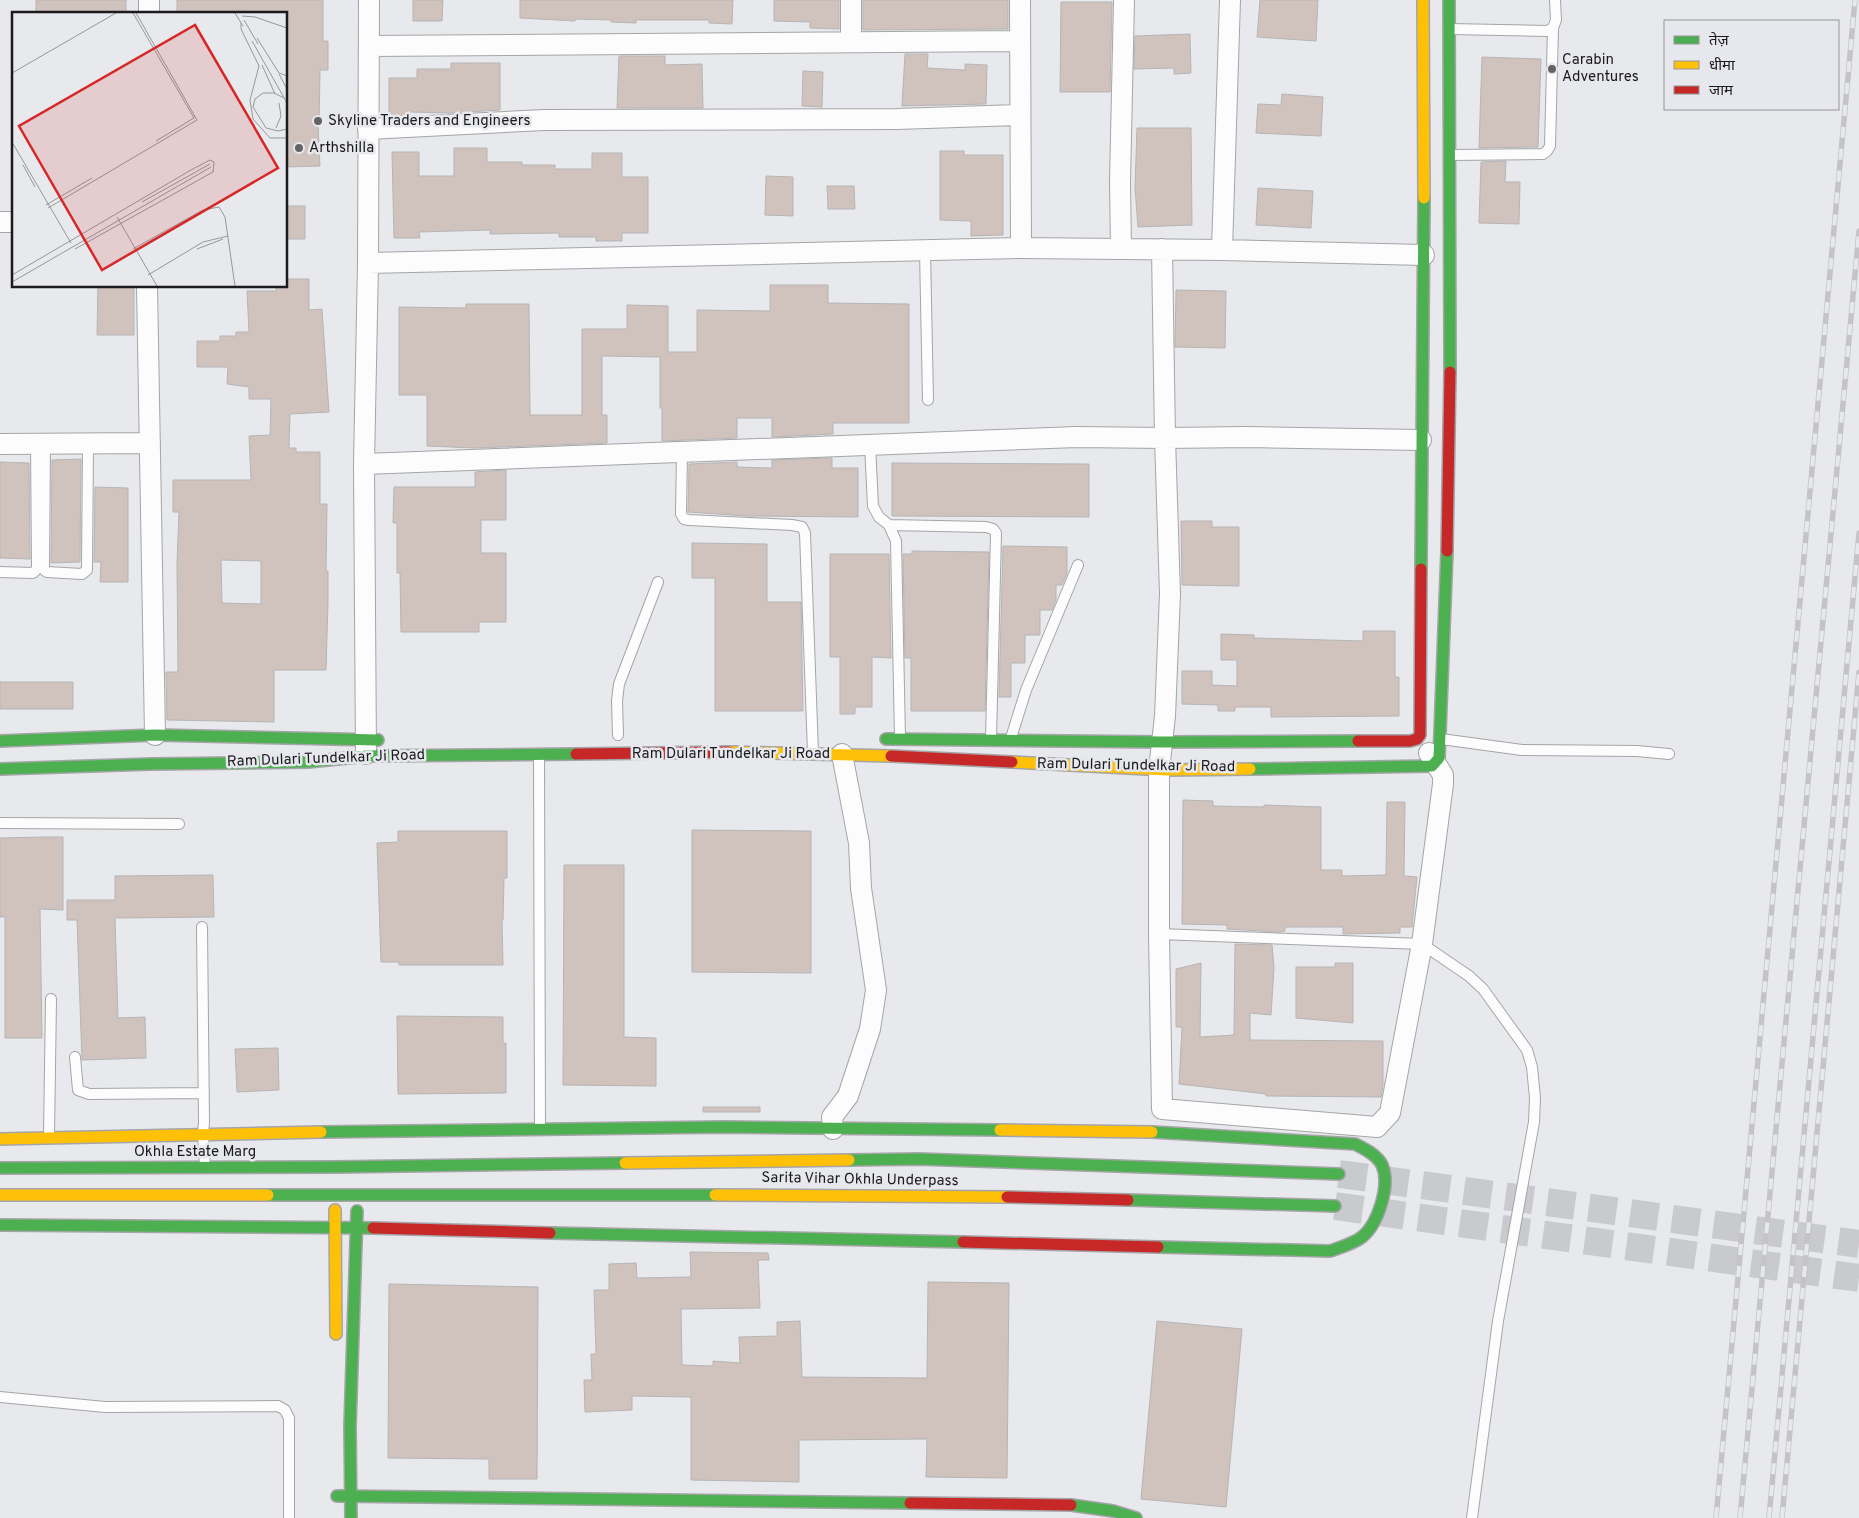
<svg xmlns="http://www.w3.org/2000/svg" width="1859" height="1518" font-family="Overpass,'Noto Sans Devanagari',sans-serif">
<rect width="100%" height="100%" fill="#e8e9ec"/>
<path fill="#d0c2bc" stroke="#b6b5b6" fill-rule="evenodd" d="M36 0H126V14H36Z
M177 0H323V41H328V70H320L319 124H318L320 166 286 167V14H177Z
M413 0H443L442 21H413Z
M520 0H733L732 24 709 23V20H636V23L611 22V20L575 19V21L520 18Z
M774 0H839V29L810 28V22L774 21Z
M863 0H1008V29L863 30Z
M1260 0H1318L1316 41 1257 37Z
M1061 2H1112L1110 92H1060Z
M1190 34 1191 73 1174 74V68L1134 69 1135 36Z
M905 54H928L927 68 965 70V64L987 65 986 104 902 106Z
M619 56H665V65L702 64 703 108H617Z
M1482 57 1541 59 1538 147 1479 148Z
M451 63H500V110L450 113 410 112V115L389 116V78H417V69H451Z
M803 71 823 72 822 107 802 106Z
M1282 94 1323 97 1321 136 1256 133 1258 104 1281 105Z
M1137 128H1191L1192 225 1138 227 1135 188Z
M454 148H487V162H522V165H555V169H592V153H622V177H648V233H622V241H596V237H559V233L490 234V230L419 232 420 238H394L392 152H419V176H454Z
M940 151H964V155H1003V235L971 236V221L940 220Z
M1506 161 1505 182H1520L1519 224 1479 223 1481 162Z
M766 176 793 177V216L765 215Z
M827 186H854L855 209H828Z
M1258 188 1313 191 1311 228 1256 225Z
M286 206H305V239H286Z
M286 279H309V310L322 309 329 412 290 414 289 448H296V452H320V504H327L326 571H328V602L326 670H274V722L167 720 166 672H178L177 563 179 512H173V480H251L249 436 270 435 271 399H249V387L227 384 228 367H197V341H220V336H236V332H249L247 291H276V286H286ZM221 560 261 561V604L222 603Z
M770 285H828V303L909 304V423H833V434L772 437V418H737V438L662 441V408H660V357L602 356V415H607V443L475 448 427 446V395H399V307L466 308V304H529L530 415H582V329H627V305L668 306V352H697V310L770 311Z
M98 286H134V335H97Z
M1176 290 1226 291 1225 348 1175 347Z
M832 458V468H858V517L747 516 688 512 689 464 737 462V467L772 468V460Z
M81 459 80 562 51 563 52 460Z
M0 462 29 463 30 559 0 558Z
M892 463 1089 464V517L892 516Z
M506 470V520H481V553H506V622H479V632H401L400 573H397V523H393L394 487H475V472Z
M95 487 128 488V582H100L101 562H94Z
M1181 521H1212V527H1239V586L1182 585Z
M692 543 767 544V602H801L803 711H715V578H692Z
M1003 546 1067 547V573L1062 585H1056V599L1052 610H1040V635H1025V663H1011V697H999Z
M912 551 989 552 985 711H911V658H905L903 554H912Z
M830 554H889L891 658 872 657V707H855V714H840V657H830Z
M1363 631H1395V677H1399V716L1271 717V707H1235V711H1218V705L1182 704V671H1212V685L1237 686V660H1221V634L1254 635V638L1363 641Z
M0 682H73V709H0Z
M1183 800 1213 801V806L1264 807V805L1321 807V870H1342V876L1386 875 1387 802H1405L1404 876 1417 877 1412 927H1400V933L1343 934V927H1285V931L1279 932 1227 929V925L1182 924Z
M692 830 811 831V973L692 972Z
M398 831H507V878H504L503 920H502L503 965H399V962H381L377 843 398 842Z
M43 837H63V910L40 909 42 1038H5V917H0V838Z
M564 865H624V1037L656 1038V1086L563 1085Z
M213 875 214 917 115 918 118 1018 145 1017 146 1058 82 1060 77 920H67V900H115V876Z
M1235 944 1272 945 1274 967 1271 1015 1250 1013V1040L1383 1041V1085L1381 1097 1266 1096V1094L1179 1084 1182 1027H1176V969L1201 963 1200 1037 1234 1035Z
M1335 963H1353V1023L1296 1018V967H1335Z
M397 1016 503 1017V1043H506V1093L398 1094Z
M278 1048 279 1090 237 1092 235 1049Z
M703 1107H760V1112H703Z
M690 1252 768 1253 769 1260H758L760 1308 681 1309 682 1365 713 1366V1361L740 1363 739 1337 777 1336V1322L800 1321 802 1377 927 1378 928 1282 1009 1283 1007 1478 926 1477 927 1439 799 1440V1482L691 1480V1397L632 1396V1410L585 1412 584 1380H592L591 1354H596L594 1290H609V1264L636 1263 637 1278 691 1277Z
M389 1284 538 1287 537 1479H489V1459L388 1458Z
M1157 1321 1242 1329 1226 1507 1141 1499Z"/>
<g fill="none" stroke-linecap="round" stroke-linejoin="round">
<path stroke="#c9cacd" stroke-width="28" stroke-dasharray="28 14" stroke-linecap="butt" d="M1339 1174 1859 1244
M1335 1206 1859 1278"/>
<g stroke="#a5a5a8" stroke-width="12">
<path id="lane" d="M1450 29 1547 31 1553 28 1556 20 1555 0
M1451 155 1543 154 1547 151 1550 146 1553 28
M925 251 928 400
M45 443 44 570 47 572 82 574 87 570 88 443
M870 445 873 506 879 517 889 525 896 541 900 738
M682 452 681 514 684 519 689 520 792 525 802 527 805 533 813 753
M889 525 986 527 993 529 996 533 991 739
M0 572 33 573 37 569 36 443
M618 735 617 701 619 684 658 582
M1011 738 1026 690 1078 565
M1441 739 1522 750 1637 751 1669 754
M539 756 540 1129
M0 823 179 824
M202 927 204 1122 203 1134 205 1167
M1159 934 1422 944 1469 976 1483 989 1527 1050 1532 1067 1535 1098 1534 1122 1498 1321 1472 1518
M75 1057 78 1090 89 1094 204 1093
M49 1136 51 999
M0 1397 105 1407 278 1406 285 1410 289 1418V1518"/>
</g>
<g stroke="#a5a5a8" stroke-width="22">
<path id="street" d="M1020 0 1021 248
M149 14V0
M851 42V0
M369 46 1020 41
M368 129 544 120 897 119 1020 115
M0 222H14
M1121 249 1120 182 1124 0
M1222 250 1230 0
M368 263 1021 248 1222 250 1424 255
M147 286 155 735
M1421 440 1248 437 1165 438 1170 594 1165 716 1159 770V934L1162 1109 1377 1127 1390 1113 1422 944 1443 784V775L1429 753
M0 444 150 443
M364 464 1077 437 1165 438 1162 249
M366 754 364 464 368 263 369 0
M833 1129 832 1117 848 1096 870 1029 876 990 861 888 859 843 842 754"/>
</g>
<g stroke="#a5a5a8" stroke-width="14">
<path id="fast" d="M1449 0 1450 372
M1421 569 1424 198
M886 739 1162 742 1358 741
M0 741 155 735 378 740
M0 769 151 764 308 762 367 756 576 754
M1250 769 1432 766 1439 758 1447 551
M321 1132 723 1127 1000 1130
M1152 1132 1355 1144C1365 1149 1377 1155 1382 1165 1391 1185 1378 1224 1362 1237 1353 1244 1341 1247 1330 1251L1158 1247
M849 1160 919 1159 1339 1174
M0 1168 335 1167 625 1163
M268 1195H715
M1128 1200 1335 1206
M0 1225 373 1228
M550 1233 963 1242
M337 1496 910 1503
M1071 1505 1113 1511 1136 1518
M351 1518 350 1426 357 1211"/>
</g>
<g stroke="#a5a5a8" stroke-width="14">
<path id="slow" d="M1423 0 1424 198
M729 752 891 756
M1012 762 1167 770 1250 769
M1000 1130 1152 1132
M0 1139 321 1132
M625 1163 849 1160
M0 1195H268
M715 1195 1007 1197
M335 1210 336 1334"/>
</g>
<g stroke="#a5a5a8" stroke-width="14">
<path id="jam" d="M1447 551 1450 372
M1358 741H1410L1417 739 1420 735 1421 569
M576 754 729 752
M891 756 1012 762
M1007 1197 1128 1200
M373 1228 550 1233
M963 1242 1158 1247
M910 1503 1071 1505"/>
</g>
<use href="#lane" stroke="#fcfcfc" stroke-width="10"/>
<use href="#street" stroke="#fcfcfc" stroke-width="20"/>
<use href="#fast" stroke="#4caf50" stroke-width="11"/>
<use href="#slow" stroke="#ffc107" stroke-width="11"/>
<use href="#jam" stroke="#c62828" stroke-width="11"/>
<g stroke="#c4c4c6" stroke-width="5.5">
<path id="rail" d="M1716 1518 1855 0
M1740 1518 1859 231
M1769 1518 1859 533
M1782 1518 1859 672"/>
</g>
<use href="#rail" stroke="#e7e8ed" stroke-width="4" stroke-dasharray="11" stroke-linecap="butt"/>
</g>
<g fill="#636365" stroke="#e7e8ed" stroke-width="2">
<circle cx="1552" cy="69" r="5"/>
<circle cx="318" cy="121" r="5"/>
<circle cx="299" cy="148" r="5"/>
</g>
<g text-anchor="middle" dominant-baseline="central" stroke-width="5" stroke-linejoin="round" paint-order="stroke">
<g font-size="15" fill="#1b1b1d" stroke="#e7e8ed" text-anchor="start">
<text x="1562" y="60">Carabin<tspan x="1562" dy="17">Adventures</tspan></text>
<text x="328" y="121">Skyline Traders and Engineers</text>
<text x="309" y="148">Arthshilla</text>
</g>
<g font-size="15" fill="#1b1b1d" stroke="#e7e8ed">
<text x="731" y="754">Ram Dulari Tundelkar Ji Road</text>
<text transform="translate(326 759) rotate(-2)">Ram Dulari Tundelkar Ji Road</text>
<text transform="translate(1136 766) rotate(1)">Ram Dulari Tundelkar Ji Road</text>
<text x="195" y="1152">Okhla Estate Marg</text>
<text transform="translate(860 1180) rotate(1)">Sarita Vihar Okhla Underpass</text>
</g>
</g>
<g transform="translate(12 12)">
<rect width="275" height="275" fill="#e8e9ec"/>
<path fill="none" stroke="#969799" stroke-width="1" d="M121 1 182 106 144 129M223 1 231 14M230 4 243 5 275 16M232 8 246 32M229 11V17L247 54 238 88 241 107 258 126H275M245 26 267 61 275 64M240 29 275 91M250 53 263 82M0 61 104 1M267 62 275 77M272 86 262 81H251L243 87 241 95 254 116 266 119 275 117M264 116 269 104 267 91M0 130 59 231M11 153 23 175M130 190 198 152M34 193 80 166M36 196 185 108 124 1M105 205 145 274M121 237 191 198 207 195 213 205 223 274M185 237 211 227M0 263 179 158 198 148 202 150 201 160 63 237M136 263 191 230 216 224M0 270 199 155"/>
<path fill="#d62828" fill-opacity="0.15" stroke="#d62828" stroke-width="2.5" d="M183 13 266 156 90 258 7 114Z"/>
<rect width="275" height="275" fill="none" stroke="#1b1b1d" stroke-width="2.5"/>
</g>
<rect x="1664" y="20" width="175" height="90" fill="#e7e8ed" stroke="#95969a"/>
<rect x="1674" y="36" width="25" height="8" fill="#4caf50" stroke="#95969a"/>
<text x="1709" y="45" font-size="15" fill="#1b1b1d">तेज़</text>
<rect x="1674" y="61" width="25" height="8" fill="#ffc107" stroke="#95969a"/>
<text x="1709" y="70" font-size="15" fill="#1b1b1d">धीमा</text>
<rect x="1674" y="86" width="25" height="8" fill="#c62828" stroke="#95969a"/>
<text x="1709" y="95" font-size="15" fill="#1b1b1d">जाम</text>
</svg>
